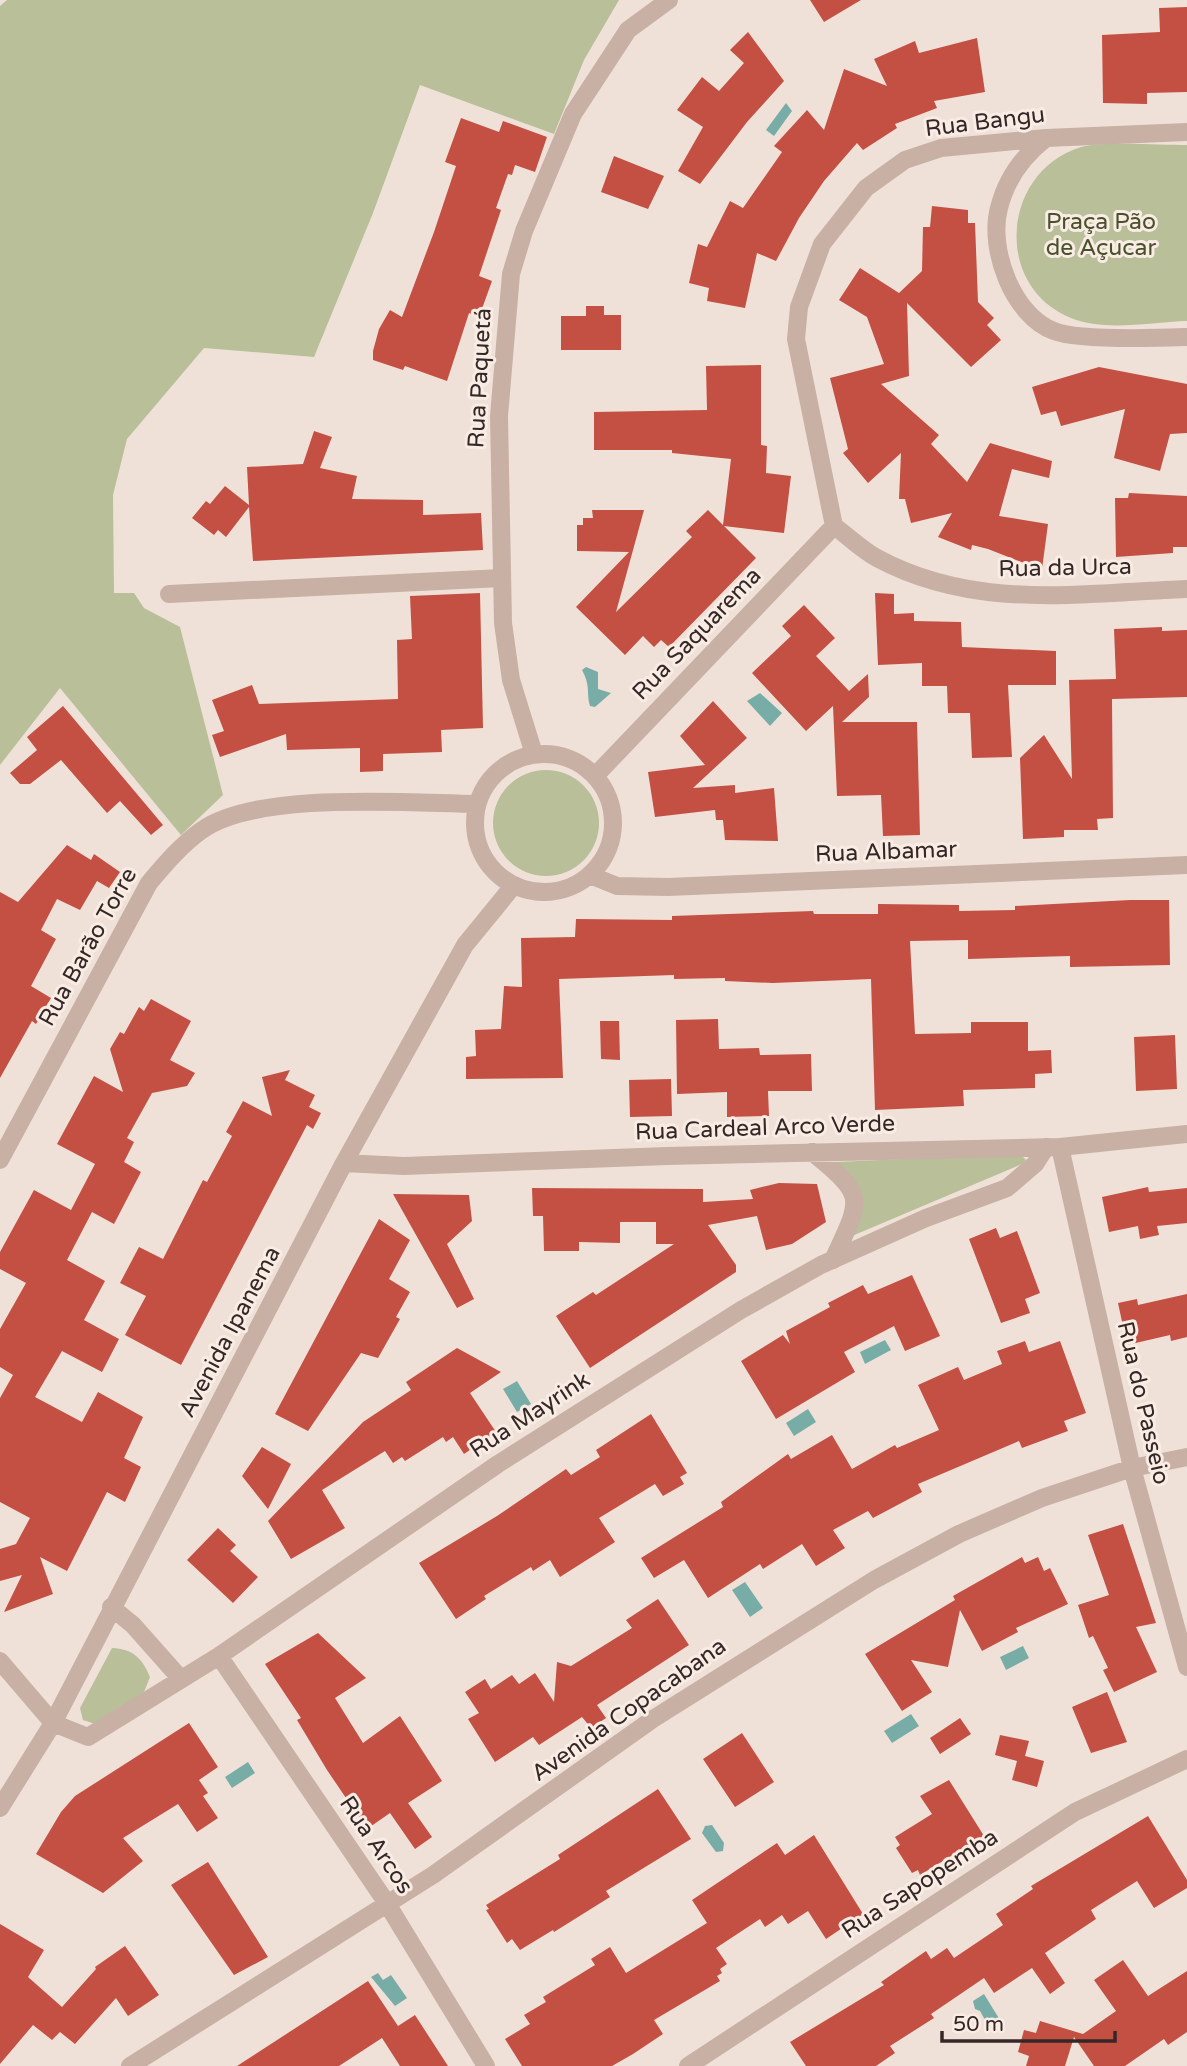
<svg xmlns="http://www.w3.org/2000/svg" width="1187" height="2066" font-family="'Varela Round',sans-serif">
<rect width="100%" height="100%" fill="#f0e1d8"/>
<path fill="#b8bf99" d="M7 0H619L584 60 554 134 420 85 373 213 314 357 204 348 127 439 113 495 114 593H134L144 608 180 627 223 795 181 835 60 688 0 765V6Z
M1187 145V321C1151 322 1105 332 1071 318 992 286 1002 171 1081 147 1101 141 1162 145 1187 145Z
M493 823a53 53 0 1 1 106 0a53 53 0 1 1-106 0Z
M1020 1154 1026 1160 1022 1164 852 1236C867 1197 867 1190 836 1162Z
M112 1648C133 1649 142 1658 150 1677L144 1692 95 1724 83 1720 80 1708Z"/>
<path fill="#78ada7" d="M786 103 792 111 774 136 766 130Z
M586 667 598 672V689L611 693 595 707 590 706C586 692 591 687 582 670Z
M760 693 782 713 770 726 747 701Z
M885 1340 891 1350 865 1364 860 1352Z
M517 1381 531 1404 517 1412 503 1389Z
M808 1409 816 1422 794 1436 786 1423Z
M745 1582 763 1608 750 1617 732 1590Z
M1023 1646 1029 1658 1006 1670 1000 1657Z
M911 1714 919 1726 892 1743 884 1731Z
M248 1762 255 1773 232 1788 225 1777Z
M712 1825 724 1843 723 1851 716 1852 702 1833 705 1826Z
M378 1973 383 1980 391 1975 407 1998 395 2006 371 1977Z
M984 1994 1000 2020 989 2027 980 2011 975 2009 973 2001Z"/>
<path fill="#c44f43" d="M810 0H861L824 22Z
M1187 7V92L1147 93V104L1103 103 1102 35 1160 32 1159 8Z
M748 32 784 81 747 122 700 184 678 171 703 127 677 110 702 77 719 91 744 63 730 50Z
M977 38 985 92 934 101 937 108 895 124 897 128 863 150 857 143 824 181 799 218 776 261 757 253 745 308 707 301 709 288 689 283 698 244 707 247 730 201 743 208 782 152 774 146 807 110 824 130 844 69 887 86 874 59 915 41 919 53Z
M461 118 499 132 503 121 547 137 535 172 515 165 512 175 508 174 496 208 501 210 479 276 492 281 479 317 469 313 447 381 405 366 403 370 373 360V351L379 329 390 310 402 317 434 232 456 166 445 162Z
M614 156 664 176 648 209 601 192Z
M932 206 968 210V223H975L978 302 994 318 987 325 1001 340 971 367 907 303 909 376 881 384 939 435 931 444 967 482 990 443 1052 461 1049 478 1012 469 999 516 1048 524 1042 569 1023 570 1024 563 988 549 972 545 971 550 938 537 952 513 911 523 905 499H899L901 453 868 483 843 453 848 449 830 378 884 364 867 317 839 300 860 268 899 293 922 271 923 227H930Z
M586 306H604V315H621V350H561V316H586Z
M761 365V445L767 446 766 473 791 476 784 533 724 526 756 558 669 647 661 640 654 647 643 636 625 655 576 607 629 552 577 551V525H583V518H593L592 510H644L616 612 692 537 686 531 708 510 723 525 731 459 672 453V450H594V412L707 410 706 366Z
M1099 367 1187 384V433L1170 434 1160 471 1114 458 1125 409 1061 426 1056 411 1041 415 1032 387Z
M314 431 332 437 320 468 357 476 352 499 423 500V515L481 513 483 550 253 561 249 507 226 537 218 530 214 535 192 518 206 501 210 504 225 486 249 505 247 467 303 464Z
M1129 493 1187 496V547H1173V553L1116 557 1115 498H1128Z
M480 593 483 728 441 730 442 752 383 754V771L360 772V748L287 750 286 734 220 757 212 735 224 731 212 700 252 685 259 704 398 699 397 640 412 639 410 596Z
M875 593 894 594V614L914 613V621L961 622 962 647 1056 651V685H1008L1012 757 972 758 970 713H948L947 686H922V663L878 665Z
M804 605 835 638 816 656 849 691 868 674 869 697 842 722H917L920 835 883 836 881 795 837 796 833 706 806 731 752 673 791 636 782 626Z
M1162 627V631L1187 630V697L1112 699 1113 818 1097 819 1098 830H1064V837L1023 839 1020 758 1044 735 1072 779 1069 680 1116 679 1114 629Z
M713 701 747 738 693 788 735 785V793L774 788 778 841 725 840 723 820H716L715 810 655 817 648 772 705 765 680 736Z
M63 706 163 825 151 835 120 801 107 813 61 760 30 784H20L10 773 37 750 27 737Z
M67 845 91 860 94 854 120 872 109 888 97 881 80 910 57 899 41 930 56 939 31 986 51 998 36 1024 32 1021 0 1078V892L18 902Z
M1130 900H1169L1170 965 1070 967V956L968 959V940L910 941 915 1034 971 1033V1022H1028V1051L1051 1050 1052 1073 1035 1074V1088L963 1090 964 1106 875 1110 871 979 773 983 725 981V978L674 979V975L559 979 563 1078 466 1079V1057L476 1056 475 1030 501 1029 504 986 522 987 521 938 575 937 576 919 672 920V916L813 911 814 914H878V904L959 905V911L1015 910V906Z
M151 999 191 1021 170 1060 195 1073 187 1086 152 1093 127 1138 134 1142 124 1162 141 1172 114 1224 92 1212 67 1260 105 1281 84 1320 119 1339 102 1372 62 1351 35 1397 82 1422 98 1392 143 1417 124 1458 141 1467 125 1502 107 1492 67 1571 40 1557 53 1594 4 1612 22 1575 0 1581V1549L16 1544 30 1518 0 1502V1398L13 1375 0 1367V1329L26 1283 0 1269V1252L34 1190 71 1210 95 1164 57 1144 94 1076 123 1092 110 1049 120 1032 124 1034 139 1007 144 1011Z
M718 1019 719 1049 759 1048 760 1055 811 1054 812 1091H768L769 1116 727 1117V1092L677 1094 676 1020Z
M600 1021H619L620 1060 601 1059Z
M1175 1035 1177 1089 1136 1091 1134 1037Z
M290 1070 285 1080 315 1095 309 1107 321 1113 313 1129 307 1125 181 1365 125 1335 146 1296 120 1283 139 1247 163 1259 203 1180 207 1182 232 1136 226 1132 243 1101 272 1116 262 1077Z
M671 1079 672 1116 630 1117 629 1080Z
M779 1183 817 1184 826 1222 792 1244 766 1250 757 1216 708 1225 736 1265V1272L590 1368 556 1316 593 1292 596 1295 674 1244H656V1222H620V1243L579 1242V1251H544L543 1216H533L532 1188 703 1189V1202L753 1199 750 1190Z
M1148 1187 1149 1192 1187 1188V1223L1157 1226 1159 1235 1140 1239 1138 1226 1109 1232 1102 1197Z
M393 1194 469 1195 472 1221 447 1244 474 1299 457 1308Z
M379 1219 410 1240 389 1279 410 1292 396 1317 400 1319 378 1358 361 1353 308 1431 275 1414Z
M996 1228 1000 1238 1017 1231 1040 1293 1025 1299 1030 1313 1001 1323 969 1239Z
M912 1275 940 1336 905 1351 894 1326 844 1352 855 1372 776 1419 741 1361 783 1335 790 1344 786 1331 830 1307 828 1303 863 1285 868 1294Z
M1187 1294V1337L1171 1341 1170 1335 1127 1345 1118 1303 1137 1299 1138 1305Z
M1025 1341 1029 1352 1060 1341 1086 1413 1064 1421 1068 1431 1022 1448 1019 1441 918 1484 922 1492 873 1518 868 1511 833 1530 845 1548 816 1566 802 1544 763 1569 760 1564 708 1598 684 1560 654 1578 641 1558 723 1507 721 1502 788 1454 791 1459 832 1435 852 1469 895 1445 897 1448 939 1430 918 1385 958 1367 964 1380 1002 1364 997 1351Z
M457 1348 501 1372 470 1393 496 1432 464 1454 453 1437 446 1442 443 1437 405 1461 402 1457 393 1463 385 1451 322 1490 345 1528 291 1559 268 1521 363 1422 411 1390 406 1382Z
M651 1414 687 1473 680 1477 684 1484 663 1496 655 1484 599 1518 615 1542 560 1577 550 1560 533 1571 531 1567 484 1596 486 1599 456 1619 419 1563 497 1516 566 1469 571 1475 600 1457 596 1450Z
M262 1447 291 1464 268 1509 242 1476Z
M1123 1524 1156 1623 1136 1627 1157 1672 1114 1692 1103 1670 1108 1668 1093 1636 1089 1638 1078 1605 1109 1595 1088 1535Z
M218 1528 236 1545 230 1551 258 1577 233 1603 187 1560Z
M1022 1557 1025 1563 1038 1557 1044 1571 1050 1568 1068 1604 1016 1628 1018 1632 982 1651 960 1610 948 1667 911 1660 932 1692 902 1711 865 1654 955 1600 953 1596Z
M658 1599 689 1645 597 1705 606 1718 591 1728 582 1717 539 1745 533 1737 495 1762 468 1719 479 1713 465 1692 485 1679 491 1689 512 1675 519 1684 535 1673 554 1702 557 1662 571 1666 632 1628 626 1620Z
M318 1633 366 1678 335 1698 363 1743 400 1716 442 1781 408 1803 432 1837 415 1849 390 1813 367 1829 327 1770 297 1720 301 1718 265 1664Z
M1107 1692 1127 1742 1091 1753 1072 1707Z
M960 1718 971 1734 940 1754 930 1738Z
M189 1723 218 1767 199 1780 208 1793 203 1796 218 1818 197 1832 178 1804 123 1838 143 1861 103 1893 36 1854 61 1812 75 1796Z
M742 1733 774 1782 735 1807 703 1759Z
M1000 1735 1029 1741 1025 1756 1044 1761 1037 1787 1012 1780 1017 1761 995 1755Z
M949 1780 984 1836 920 1875 918 1870 912 1873 896 1848 900 1845 895 1837 932 1814 920 1796Z
M658 1789 691 1839 606 1891 610 1897 554 1932 553 1930 520 1950 512 1939 507 1943 486 1910 489 1909 486 1905 560 1859 558 1855Z
M1148 1816 1187 1880V1888L1154 1908 1137 1881 1091 1910 1096 1919 1045 1953 1065 1983 1050 1994 1032 1968 994 1993 984 1978 931 2014 934 2018 890 2046 895 2053 876 2066H806L790 2042 884 1985 881 1982 926 1951 931 1959 947 1948 954 1958 1003 1925 996 1914 1033 1889 1031 1886Z
M814 1835 863 1914 826 1939 808 1911 788 1924 782 1915 765 1927 760 1919 716 1948 727 1964 720 1969 722 1973 717 1976 720 1981 654 2020 663 2034 633 2054 612 2066H522L505 2039 530 2024 524 2015 546 2002 543 1997 595 1965 591 1959 610 1947 626 1973 707 1923 692 1900 777 1843 785 1855Z
M208 1862 268 1957 234 1975 171 1885Z
M0 1924 44 1950 28 1977 62 2007 96 1969 95 1967 125 1946 159 1995 128 2016 116 1998 75 2044 60 2032 52 2040 33 2025 0 2064Z
M1123 1960 1148 1996 1187 1971V2032L1168 2045 1164 2039 1125 2066H1094L1074 2037 1065 2066H1026L1029 2056 1018 2052 1024 2030 1036 2033 1040 2021 1083 2034 1116 2011 1094 1980Z
M368 1981 398 2026 415 2015 448 2066H400L382 2038 339 2066H237Z"/>
<g fill="none" stroke-linecap="round" stroke-linejoin="round">
<path stroke="#c8b0a5" stroke-width="18" d="M1045 139C1022 157 1006 180 999 208 988 249 1013 316 1054 331 1078 341 1158 338 1187 337
M834 526 796 339 799 307 822 244 866 188 905 160 941 148 1046 138 1187 132
M834 526C848 536 862 550 877 558 975 611 1080 593 1187 589
M169 594 502 578
M475 823a69 69 0 1 1 138 0a69 69 0 1 1-138 0Z
M534 754 511 680 503 623 499 416 511 274 524 231 573 114 628 30 669 0
M595 776 834 526
M590 875 617 886 668 887 1187 865
M1060 1147 1132 1468 1187 1667
M812 1152C867 1197 862 1197 833 1260
M0 1160 149 883C165 864 181 845 202 830 257 791 407 803 476 804
M344 1163 404 1166 667 1156 1060 1147 1187 1134
M111 1607 133 1625 180 1678
M219 1656 386 1902 486 2066
M0 1661 53 1723 88 1737 219 1656 498 1464 741 1310 821 1265 926 1218 1007 1188 1035 1164 1046 1147
M0 1808 53 1723 344 1163 465 945 514 885
M130 2066 433 1875 653 1719 874 1580 959 1534 1042 1498 1132 1468 1187 1457
M688 2066 1075 1812 1187 1759"/>
</g>
<g text-anchor="middle" dominant-baseline="central" stroke-width="6" stroke-linejoin="round" paint-order="stroke">
<g font-size="23" fill="#342826" stroke="#f8ece4">
<text transform="translate(985 122) rotate(-7)">Rua Bangu</text>
<text transform="translate(480 378) rotate(-87)">Rua Paquetá</text>
<text transform="translate(1065 568) rotate(-1)">Rua da Urca</text>
<text transform="translate(697 634) rotate(-46)">Rua Saquarema</text>
<text transform="translate(886 852) rotate(-2)">Rua Albamar</text>
<text transform="translate(88 947) rotate(-61)">Rua Barão Torre</text>
<text transform="translate(765 1128) rotate(-2)">Rua Cardeal Arco Verde</text>
<text transform="translate(230 1332) rotate(-62)">Avenida Ipanema</text>
<text transform="translate(1143 1403) rotate(77)">Rua do Passeio</text>
<text transform="translate(530 1415) rotate(-33)">Rua Mayrink</text>
<text transform="translate(629 1710) rotate(-35)">Avenida Copacabana</text>
<text transform="translate(376 1845) rotate(56)">Rua Arcos</text>
<text transform="translate(920 1884) rotate(-33)">Rua Sapopemba</text>
</g>
<g font-size="23" fill="#49512a" stroke="#f8ece4">
<text x="1101" y="222">Praça Pão<tspan x="1101" dy="26">de Açucar</tspan></text>
</g>
</g>
<path d="M942 2031v10h173v-10" fill="none" stroke="#342826" stroke-width="3.5"/>
<text x="953" y="2031" font-size="21" fill="#342826" stroke="#f8ece4" stroke-width="5" paint-order="stroke">50 m</text>
</svg>
